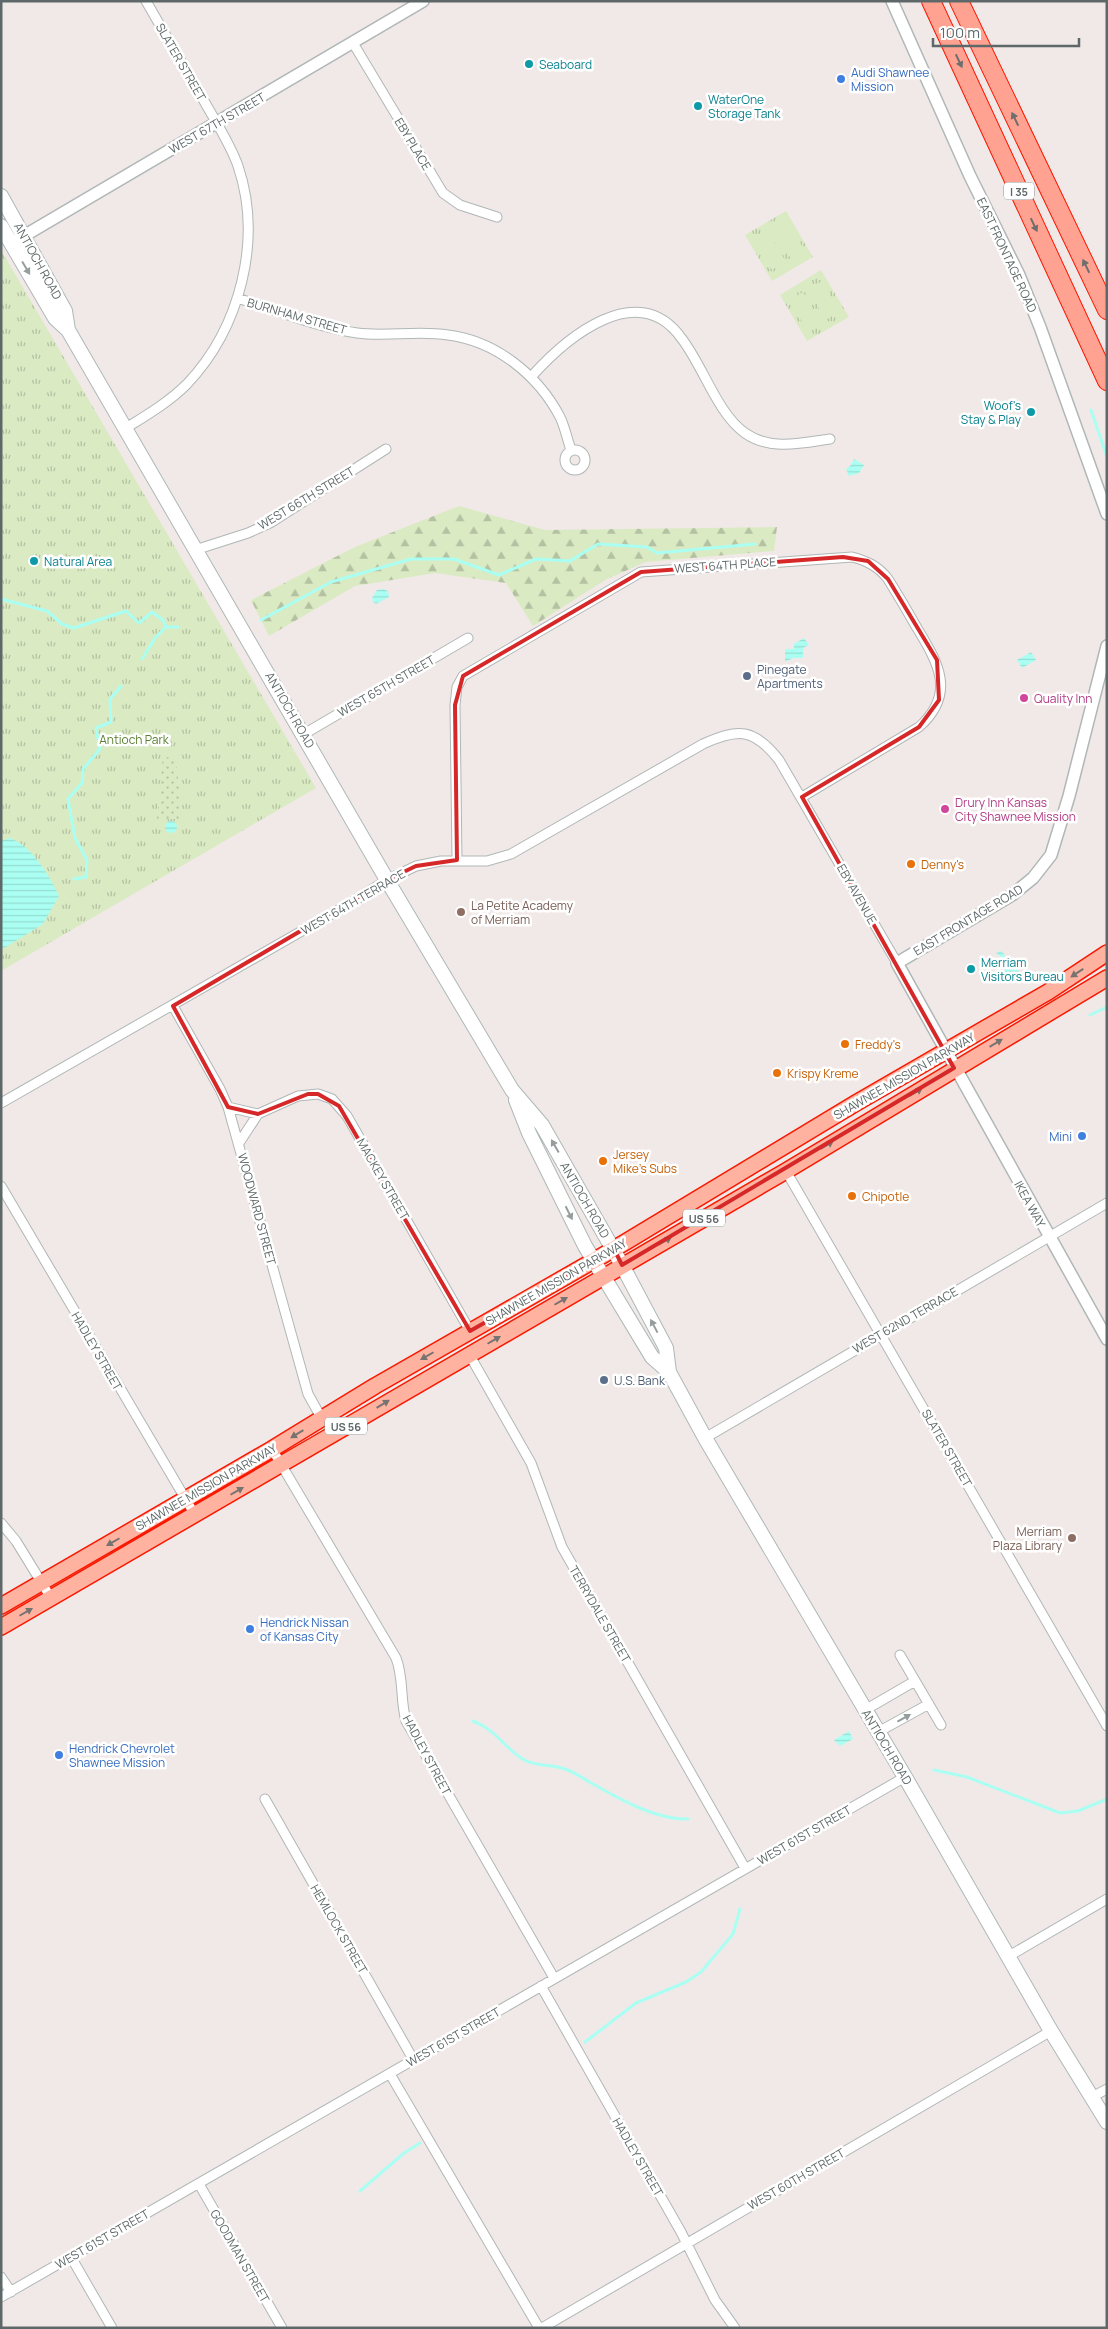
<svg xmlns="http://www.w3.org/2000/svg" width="1108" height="2329" font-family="Manrope,sans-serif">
<defs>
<pattern id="grass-tufts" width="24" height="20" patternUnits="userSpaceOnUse" patternTransform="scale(1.25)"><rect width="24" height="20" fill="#daeac3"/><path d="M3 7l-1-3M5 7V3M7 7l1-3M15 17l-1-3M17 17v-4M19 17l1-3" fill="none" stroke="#b4c1a2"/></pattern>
<pattern id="forest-firs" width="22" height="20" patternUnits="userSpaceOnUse" patternTransform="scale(1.25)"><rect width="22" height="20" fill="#daeac3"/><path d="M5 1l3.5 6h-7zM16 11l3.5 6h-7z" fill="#b4c1a2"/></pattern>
<pattern id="garden-dots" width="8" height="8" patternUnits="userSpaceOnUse" patternTransform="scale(1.25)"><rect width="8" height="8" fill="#daeac3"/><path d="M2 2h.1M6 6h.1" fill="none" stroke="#b4c1a2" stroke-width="1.8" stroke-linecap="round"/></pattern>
<pattern id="water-rules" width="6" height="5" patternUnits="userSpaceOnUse" patternTransform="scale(1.25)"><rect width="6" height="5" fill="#aafff2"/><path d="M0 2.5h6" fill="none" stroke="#95ddd2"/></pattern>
</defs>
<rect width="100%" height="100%" fill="#f1e9e7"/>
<path fill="url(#grass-tufts)" d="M786 211 813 257 772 281 745 235Z
M1 250 316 788 1 971Z
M821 270 849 317 807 341 780 295Z"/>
<path fill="url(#forest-firs)" d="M459 506 545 530 777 527 774 551 646 562 607 579 533 626 506 583 435 573 355 586 269 636 251 600 355 547Z"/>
<path fill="url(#garden-dots)" d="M163 757 176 758 182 819H157Z"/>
<path fill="#daeac3" d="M787 221 805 251 791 259 773 229Z
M769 232 786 262 772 270 755 240Z
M822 281 839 311 826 320 808 289Z
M803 292 821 322 807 330 789 300Z"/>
<path fill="url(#water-rules)" d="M854 459 864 465 859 473 849 476 846 469 851 465Z
M383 589 388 591 389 597 376 604 373 602 372 598 377 590Z
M804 638 809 645 803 648V658H793L785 662V649H794V644Z
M1031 652 1036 660 1022 668 1017 660Z
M165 827a6 6 0 1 1 12 0a6 6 0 1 1-12 0Z
M10 838C32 846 49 875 59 896L43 924 1 950V841Z
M1001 951 1005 955 1004 957 1009 966 1015 963 1020 973 1008 979 1003 971 1008 967 1005 960 996 953Z
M849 1731 853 1739 840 1746 834 1740Z"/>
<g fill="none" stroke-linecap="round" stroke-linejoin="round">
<path stroke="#aafff2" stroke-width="3" d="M1091 410 1107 457
M1 599 47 611 62 624 74 628 126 611 139 623 152 612 163 620 166 627
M261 620 331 582 411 559H454L499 575 536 559 570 561 598 544 647 547 657 553 755 544
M142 659 155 638 166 627H178
M74 879 86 877 87 860 75 838 68 799 82 783 83 769 100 749 96 728 111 722 110 699 121 686
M1090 1015 1107 1007
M473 1721C496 1730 502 1745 521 1758 534 1767 551 1764 565 1769 577 1773 585 1780 595 1785 621 1800 657 1820 688 1819
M934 1770 967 1777 1060 1813 1078 1811 1107 1799
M585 2042 636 2003 686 1982 701 1972 733 1934 740 1909
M360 2191 404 2153 420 2143"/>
<g stroke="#b0b7b7" stroke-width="11">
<path id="minor" d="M353 43 443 193 460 205 497 217
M237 298C276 310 316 327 357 333 387 337 418 330 448 335 496 341 538 375 560 417 565 427 567 439 571 450
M531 377C565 339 638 276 682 339 703 366 717 413 745 433 770 451 802 443 830 439
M126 428C147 415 169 402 187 384 240 328 263 240 238 166 230 143 215 121 203 99 184 67 165 34 146 1
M565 460a10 10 0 1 1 20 0a10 10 0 1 1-20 0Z
M195 550 248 533 270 523 386 449
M304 734 468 638
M457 860 455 705 457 687 463 676 641 572 852 557C867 561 878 566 888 579 898 595 908 612 917 628 939 664 956 694 919 727L802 797
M173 1006 220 1089 228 1107 308 1394 322 1419
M1 1103 349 904 387 880 416 866 441 861H487L511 854 703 744C738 728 754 728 779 760L897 963
M228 1107 258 1114 298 1096 318 1094 332 1099 347 1116 470 1331
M239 1143 258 1114
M786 1171 1107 1726
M1 1186 195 1515
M469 1354 531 1463 562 1547 745 1868
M705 1438 1107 1203
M272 1449 396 1658C404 1678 400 1700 406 1721L554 1978
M1 1523 16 1541 51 1598
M900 1655 941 1725
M865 1710 915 1681
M878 1732 929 1704
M265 1799 413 2059
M1009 1956 1107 1899
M541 1986 681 2232 715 2300 735 2328
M390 2074 539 2328
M1092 2097 1107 2089
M199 2184 282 2328
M71 2257 112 2328
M1 2277 11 2292
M1 2297 905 1777
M542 2328 1051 2031"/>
</g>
<g stroke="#b0b7b7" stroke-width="14">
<path id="tertiary" d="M892 1 970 176 1019 275 1040 327 1107 514
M17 240 423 1
M1107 646 1069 796 1051 855 1033 878 1012 895 897 963 1107 1339"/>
</g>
<g stroke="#aeb8b8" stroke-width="16">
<path id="secondary" d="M1 196 65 311 68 330
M1 226 55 318 68 330 387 880 512 1090 542 1125 622 1265 666 1348 669 1372
M516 1100 529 1133 585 1246 652 1357 669 1372 705 1438 905 1777 1051 2031 1107 2122"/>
</g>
<g stroke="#f91800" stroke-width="18">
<path id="trunk" d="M1 1606 272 1449 375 1386 614 1249 856 1103 1048 992 1107 953
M1 1627 786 1171 1107 978"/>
</g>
<g stroke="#f91800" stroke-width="20">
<path id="motorway" d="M931 1 1107 381
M959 1 1107 310"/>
</g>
<use href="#minor" stroke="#fff" stroke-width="9"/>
<use href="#tertiary" stroke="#fff" stroke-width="11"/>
<use href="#secondary" stroke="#fff" stroke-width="14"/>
<use href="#trunk" stroke="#ffb2a0" stroke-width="15"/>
<use href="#motorway" stroke="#ffa291" stroke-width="18"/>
</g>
<defs><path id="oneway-solid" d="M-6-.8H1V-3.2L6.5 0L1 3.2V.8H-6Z" transform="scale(1.25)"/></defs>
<g fill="#6e6e6c">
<use href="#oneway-solid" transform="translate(959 61) rotate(65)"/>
<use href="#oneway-solid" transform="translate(1015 119) rotate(-116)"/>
<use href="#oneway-solid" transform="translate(1034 225) rotate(65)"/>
<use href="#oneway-solid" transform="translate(1086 266) rotate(-116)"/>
</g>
<g fill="#969d9d">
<use href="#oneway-solid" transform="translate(26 268) rotate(59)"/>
<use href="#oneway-solid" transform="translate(555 1146) rotate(-120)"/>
<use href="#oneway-solid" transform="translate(569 1213) rotate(63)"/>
<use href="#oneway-solid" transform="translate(654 1326) rotate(-118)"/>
<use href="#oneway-solid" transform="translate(904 1718) rotate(-29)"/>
</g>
<g fill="#767370">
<use href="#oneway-solid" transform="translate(1077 973) rotate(147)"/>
<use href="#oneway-solid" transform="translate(996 1043) rotate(-31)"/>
<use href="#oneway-solid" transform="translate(916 1092) rotate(-31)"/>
<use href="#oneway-solid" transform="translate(827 1145) rotate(-32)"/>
<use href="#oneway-solid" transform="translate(665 1241) rotate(-30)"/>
<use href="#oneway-solid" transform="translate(561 1301) rotate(-30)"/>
<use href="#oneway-solid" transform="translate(494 1340) rotate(-30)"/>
<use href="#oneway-solid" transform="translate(427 1356) rotate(150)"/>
<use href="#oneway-solid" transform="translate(383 1404) rotate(-31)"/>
<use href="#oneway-solid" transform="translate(297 1434) rotate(149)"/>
<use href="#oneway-solid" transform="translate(237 1491) rotate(-30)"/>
<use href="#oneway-solid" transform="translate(113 1542) rotate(150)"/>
<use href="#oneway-solid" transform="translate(26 1612) rotate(-30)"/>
</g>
<path fill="none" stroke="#d62828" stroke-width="4" stroke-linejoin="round" d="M843 557 868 561 888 579 937 660 939 700 919 727 802 797 954 1068 622 1265 614 1249 470 1331 339 1106 318 1094H308L258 1114 228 1107 173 1006 387 880 416 866 457 860 455 705 463 676 641 572Z"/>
<g fill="#0f9aa8" stroke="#fff" stroke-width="2">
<circle cx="529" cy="64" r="5"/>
<circle cx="698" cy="106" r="5"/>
<circle cx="1031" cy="412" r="5"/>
<circle cx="34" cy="561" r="5"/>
<circle cx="971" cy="969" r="5"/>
</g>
<g fill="#3f7fe0" stroke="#fff" stroke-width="2">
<circle cx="841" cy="79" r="5"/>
<circle cx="1082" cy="1136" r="5"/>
<circle cx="250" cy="1629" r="5"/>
<circle cx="59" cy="1755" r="5"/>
</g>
<g fill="#5c6f8a" stroke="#fff" stroke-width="2">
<circle cx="747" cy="676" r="5"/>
<circle cx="604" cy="1380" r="5"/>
</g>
<g fill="#d1479c" stroke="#fff" stroke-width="2">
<circle cx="1024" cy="698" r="5"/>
<circle cx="945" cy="809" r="5"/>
</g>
<g fill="#e8710a" stroke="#fff" stroke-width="2">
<circle cx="911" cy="864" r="5"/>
<circle cx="845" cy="1044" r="5"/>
<circle cx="777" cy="1073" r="5"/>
<circle cx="603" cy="1161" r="5"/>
<circle cx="852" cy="1196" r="5"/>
</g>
<g fill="#8d6e63" stroke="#fff" stroke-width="2">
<circle cx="461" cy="912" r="5"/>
<circle cx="1072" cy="1538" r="5"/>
</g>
<g text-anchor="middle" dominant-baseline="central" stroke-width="5" stroke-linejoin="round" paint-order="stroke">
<g fill="#fff" stroke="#8e9595" stroke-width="1">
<rect x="1004" y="182.5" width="30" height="17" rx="4"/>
<rect x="683" y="1209.5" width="42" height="17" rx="4"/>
<rect x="325" y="1417.5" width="42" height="17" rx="4"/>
</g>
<g font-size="11" font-weight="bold" fill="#5e6868">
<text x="1019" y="191">I 35</text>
<text x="704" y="1218">US 56</text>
<text x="346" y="1426">US 56</text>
</g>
<g font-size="12" fill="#5e6868" stroke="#fff">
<text transform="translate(181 62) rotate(60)">SLATER STREET</text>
<text transform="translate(217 123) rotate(-30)">WEST 67TH STREET</text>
<text transform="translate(413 144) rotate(59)">EBY PLACE</text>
<text transform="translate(1007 255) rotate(65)">EAST FRONTAGE ROAD</text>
<text transform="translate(38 261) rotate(61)">ANTIOCH ROAD</text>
<text transform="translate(297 316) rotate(16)">BURNHAM STREET</text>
<text transform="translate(306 498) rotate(-31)">WEST 66TH STREET</text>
<text transform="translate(725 565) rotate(-4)">WEST 64TH PLACE</text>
<text transform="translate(386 686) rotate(-30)">WEST 65TH STREET</text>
<text transform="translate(290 710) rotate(60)">ANTIOCH ROAD</text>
<text transform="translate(857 894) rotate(60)">EBY AVENUE</text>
<text transform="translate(353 902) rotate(-30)">WEST 64TH TERRACE</text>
<text transform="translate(968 920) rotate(-31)">EAST FRONTAGE ROAD</text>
<text transform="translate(904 1076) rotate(-30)">SHAWNEE MISSION PARKWAY</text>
<text transform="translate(383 1179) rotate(60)">MACKEY STREET</text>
<text transform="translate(585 1200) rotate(60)">ANTIOCH ROAD</text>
<text transform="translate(1030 1204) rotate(61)">IKEA WAY</text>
<text transform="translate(257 1209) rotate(75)">WOODWARD STREET</text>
<text transform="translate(556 1282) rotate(-30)">SHAWNEE MISSION PARKWAY</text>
<text transform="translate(905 1320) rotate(-30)">WEST 62ND TERRACE</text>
<text transform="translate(97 1351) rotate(60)">HADLEY STREET</text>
<text transform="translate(947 1448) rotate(60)">SLATER STREET</text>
<text transform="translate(206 1487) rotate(-30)">SHAWNEE MISSION PARKWAY</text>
<text transform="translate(600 1614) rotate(60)">TERRYDALE STREET</text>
<text transform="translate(887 1747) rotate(59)">ANTIOCH ROAD</text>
<text transform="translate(427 1755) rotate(62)">HADLEY STREET</text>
<text transform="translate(804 1835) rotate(-30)">WEST 61ST STREET</text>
<text transform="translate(339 1929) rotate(60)">HEMLOCK STREET</text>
<text transform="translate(453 2037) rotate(-30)">WEST 61ST STREET</text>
<text transform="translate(638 2157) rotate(60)">HADLEY STREET</text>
<text transform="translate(796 2179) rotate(-30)">WEST 60TH STREET</text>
<text transform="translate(102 2239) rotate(-30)">WEST 61ST STREET</text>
<text transform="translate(240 2256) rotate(60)">GOODMAN STREET</text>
</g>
<g font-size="12" fill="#0d838f" stroke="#fff" text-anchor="start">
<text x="539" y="64">Seaboard</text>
<text x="708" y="99">WaterOne<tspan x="708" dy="14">Storage Tank</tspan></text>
<text x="1021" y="405" text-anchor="end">Woof's<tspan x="1021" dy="14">Stay &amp; Play</tspan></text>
<text x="44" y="561">Natural Area</text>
<text x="981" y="962">Merriam<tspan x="981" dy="14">Visitors Bureau</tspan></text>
</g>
<g font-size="12" fill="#366cbe" stroke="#fff" text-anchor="start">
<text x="851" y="72">Audi Shawnee<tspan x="851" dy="14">Mission</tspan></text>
<text x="1072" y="1136" text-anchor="end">Mini</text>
<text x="260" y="1622">Hendrick Nissan<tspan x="260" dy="14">of Kansas City</tspan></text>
<text x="69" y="1748">Hendrick Chevrolet<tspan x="69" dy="14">Shawnee Mission</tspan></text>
</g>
<g font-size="12" fill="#4e5e75" stroke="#fff" text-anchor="start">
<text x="757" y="669">Pinegate<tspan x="757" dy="14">Apartments</tspan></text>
<text x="614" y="1380">U.S. Bank</text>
</g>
<g font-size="12" fill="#b23c85" stroke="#fff" text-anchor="start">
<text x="1034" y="698">Quality Inn</text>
<text x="955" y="802">Drury Inn Kansas<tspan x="955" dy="14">City Shawnee Mission</tspan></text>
</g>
<g font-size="12" fill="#5a7f2f" stroke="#fff">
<text x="134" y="739">Antioch Park</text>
</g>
<g font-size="12" fill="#c56008" stroke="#fff" text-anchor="start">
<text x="921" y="864">Denny's</text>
<text x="855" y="1044">Freddy's</text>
<text x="787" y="1073">Krispy Kreme</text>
<text x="613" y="1154">Jersey<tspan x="613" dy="14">Mike's Subs</tspan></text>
<text x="862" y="1196">Chipotle</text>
</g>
<g font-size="12" fill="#785e54" stroke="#fff" text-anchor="start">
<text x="471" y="905">La Petite Academy<tspan x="471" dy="14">of Merriam</tspan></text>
<text x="1062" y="1531" text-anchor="end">Merriam<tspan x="1062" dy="14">Plaza Library</tspan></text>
</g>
</g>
<rect width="1108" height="2329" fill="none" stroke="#5e6868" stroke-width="5"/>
<path d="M933 38v8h146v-8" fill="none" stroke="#5e6868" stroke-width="2.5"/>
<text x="940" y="38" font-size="15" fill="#5e6868" stroke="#ffffff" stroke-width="4" paint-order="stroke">100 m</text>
</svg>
